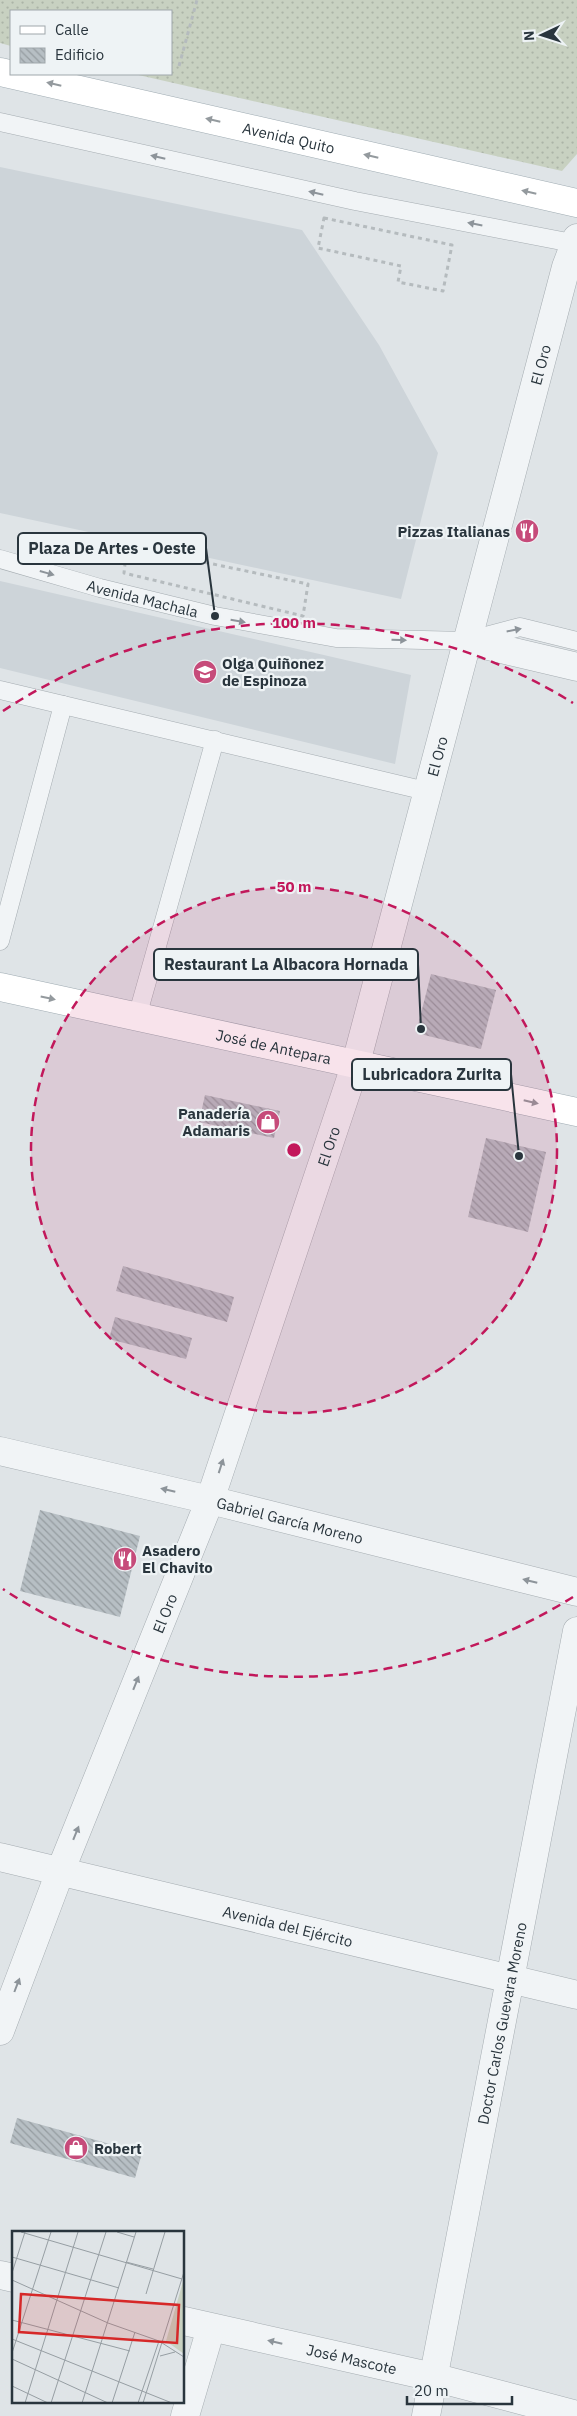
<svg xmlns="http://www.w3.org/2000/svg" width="577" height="2416" font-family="'IBM Plex Sans',sans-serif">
<defs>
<pattern id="grass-dots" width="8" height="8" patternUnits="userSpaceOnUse" patternTransform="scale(1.25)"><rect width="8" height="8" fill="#c8d1c1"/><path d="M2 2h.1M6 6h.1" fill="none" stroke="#acb4a7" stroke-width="1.8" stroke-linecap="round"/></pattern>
<pattern id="building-back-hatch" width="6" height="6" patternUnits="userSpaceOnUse" patternTransform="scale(1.25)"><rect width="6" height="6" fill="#b7bfc4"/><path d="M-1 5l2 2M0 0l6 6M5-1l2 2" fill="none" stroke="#959ca0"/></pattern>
</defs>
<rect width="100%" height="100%" fill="#dfe4e7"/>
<path fill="#cdd4d9" d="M0 167 302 230 379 345 438 453 401 599 0 513Z
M0 581 411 675 395 764 0 668Z"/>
<path fill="url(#grass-dots)" d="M0 0H577V154L562 171 134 74H171V11H11V46L0 43Z"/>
<path fill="url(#building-back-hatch)" d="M431 974 496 990 481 1049 416 1033Z
M205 1095 280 1111 274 1138 199 1122Z
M486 1138 546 1152 528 1232 468 1217Z
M123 1266 234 1297 227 1322 116 1291Z
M115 1317 192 1338 186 1359 109 1339Z
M40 1510 140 1536 120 1617 20 1591Z
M17 2118 142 2153 135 2178 10 2143Z"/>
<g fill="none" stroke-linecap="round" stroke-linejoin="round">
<g stroke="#a5acb1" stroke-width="19">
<g id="service">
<path d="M0 122 355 201 577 244"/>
<path id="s1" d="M0 559 100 588 215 616 336 638 467 641 520 627 577 641"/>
<path d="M0 690 426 791"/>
<path d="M0 941 63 705"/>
<path d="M137 1017 215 740"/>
</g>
</g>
<g stroke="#a5acb1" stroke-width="29">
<g id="minor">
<path d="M467 641 577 667"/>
<path id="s2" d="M0 1451 210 1500 577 1592"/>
<path id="s3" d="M0 1857 577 1995"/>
<path d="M0 2275 14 2278"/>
<path id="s4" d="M184 2321 433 2377 577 2415"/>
<path d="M185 2416 211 2328"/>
</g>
</g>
<g stroke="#a5acb1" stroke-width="29">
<g id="tertiary">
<path id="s5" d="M0 2031 60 1872 210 1500 356 1063 566 267 577 238"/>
<path id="s6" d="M426 2416 577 1631"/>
</g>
</g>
<g stroke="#9fabb2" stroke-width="29">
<g id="primary">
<path id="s7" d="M0 72 577 203"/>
<path id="s8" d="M0 987 577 1112"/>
</g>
</g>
<path stroke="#b5bbbe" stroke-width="3" stroke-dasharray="4 4" stroke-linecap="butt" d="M179 66 197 0
M324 218 452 245 443 291 398 282 401 266 318 248Z
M127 546 308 584 303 616 124 573Z"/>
<use href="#service" stroke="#f1f4f6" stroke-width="18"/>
<use href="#minor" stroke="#f1f4f6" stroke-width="28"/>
<use href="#tertiary" stroke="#f1f4f6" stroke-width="28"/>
<use href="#primary" stroke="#fff" stroke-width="28"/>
</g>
<defs><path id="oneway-solid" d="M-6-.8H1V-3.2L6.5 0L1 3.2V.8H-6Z" transform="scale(1.25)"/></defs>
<g fill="#949a9e">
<use href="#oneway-solid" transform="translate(54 84) rotate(-167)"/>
<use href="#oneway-solid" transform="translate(213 120) rotate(-167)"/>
<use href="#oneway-solid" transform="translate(371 156) rotate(-167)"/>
<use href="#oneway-solid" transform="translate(529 192) rotate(-167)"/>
<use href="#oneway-solid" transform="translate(48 998) rotate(12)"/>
<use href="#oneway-solid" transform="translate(531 1102) rotate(13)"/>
</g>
<g fill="#8d949a">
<use href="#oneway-solid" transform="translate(158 157) rotate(-167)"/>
<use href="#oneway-solid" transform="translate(316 193) rotate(-167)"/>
<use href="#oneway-solid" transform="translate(475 224) rotate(-169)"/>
<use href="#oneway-solid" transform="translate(47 573) rotate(16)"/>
<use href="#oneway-solid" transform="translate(238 621) rotate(10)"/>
<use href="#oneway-solid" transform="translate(514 630) rotate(-11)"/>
<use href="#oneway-solid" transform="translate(399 640) rotate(1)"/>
<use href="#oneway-solid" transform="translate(221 1466) rotate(-72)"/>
<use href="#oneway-solid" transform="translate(168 1490) rotate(-167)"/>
<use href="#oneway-solid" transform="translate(530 1581) rotate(-166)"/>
<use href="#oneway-solid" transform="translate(136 1683) rotate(-68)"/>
<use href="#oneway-solid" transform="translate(76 1833) rotate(-68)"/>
<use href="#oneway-solid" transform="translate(17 1985) rotate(-69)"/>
<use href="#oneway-solid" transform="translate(275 2342) rotate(-167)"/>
</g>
<circle cx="294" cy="1150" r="263" fill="#c2185b" fill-opacity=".12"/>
<g fill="none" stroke="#c2185b" stroke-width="2.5" stroke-dasharray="9 6">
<circle cx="294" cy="1150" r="263"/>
<path d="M573 1597A527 527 0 0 1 3 1589M3 711A527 527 0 0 1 573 703"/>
</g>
<defs>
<g id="restaurant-disc" transform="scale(1.25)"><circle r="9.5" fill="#c64b7a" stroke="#eef3f5"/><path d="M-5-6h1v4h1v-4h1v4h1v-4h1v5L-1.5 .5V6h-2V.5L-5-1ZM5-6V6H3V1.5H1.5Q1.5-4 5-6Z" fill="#fff"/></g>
<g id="school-disc" transform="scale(1.25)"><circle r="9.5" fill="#c64b7a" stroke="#eef3f5"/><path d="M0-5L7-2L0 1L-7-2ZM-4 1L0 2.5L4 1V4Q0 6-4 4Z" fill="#fff"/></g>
<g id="shop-disc" transform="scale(1.25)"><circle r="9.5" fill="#c64b7a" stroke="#eef3f5"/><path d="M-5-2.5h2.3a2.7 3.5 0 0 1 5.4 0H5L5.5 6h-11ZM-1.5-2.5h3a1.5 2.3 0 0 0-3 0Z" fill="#fff"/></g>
</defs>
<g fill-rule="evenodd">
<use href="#restaurant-disc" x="527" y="531"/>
<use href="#school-disc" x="205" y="672"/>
<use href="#shop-disc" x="268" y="1122"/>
<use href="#restaurant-disc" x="125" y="1559"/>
<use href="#shop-disc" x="76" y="2148"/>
</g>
<g text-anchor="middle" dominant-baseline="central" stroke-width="4.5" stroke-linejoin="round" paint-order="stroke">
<g font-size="15" fill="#29353d" stroke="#eef3f5">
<text stroke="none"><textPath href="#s7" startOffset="296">Avenida Quito</textPath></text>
<text stroke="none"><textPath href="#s5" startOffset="1754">El Oro</textPath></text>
<text stroke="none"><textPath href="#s1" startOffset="148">Avenida Machala</textPath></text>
<text stroke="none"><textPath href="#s5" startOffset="1349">El Oro</textPath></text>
<text stroke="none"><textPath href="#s8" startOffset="280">José de Antepara</textPath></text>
<text stroke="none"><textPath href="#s5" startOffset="944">El Oro</textPath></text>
<text stroke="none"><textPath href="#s2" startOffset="298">Gabriel García Moreno</textPath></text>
<text stroke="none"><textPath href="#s5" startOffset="449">El Oro</textPath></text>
<text stroke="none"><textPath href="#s3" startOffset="296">Avenida del Ejército</textPath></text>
<text stroke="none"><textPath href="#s6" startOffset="400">Doctor Carlos Guevara Moreno</textPath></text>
<text stroke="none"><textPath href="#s4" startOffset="172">José Mascote</textPath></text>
</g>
<g font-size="15" font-weight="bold" fill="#29353d" stroke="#eef3f5" text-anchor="start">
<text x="510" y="531" text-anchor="end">Pizzas Italianas</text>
<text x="222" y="663">Olga Quiñonez<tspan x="222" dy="17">de Espinoza</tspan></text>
<text x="250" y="1113" text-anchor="end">Panadería<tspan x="250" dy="17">Adamaris</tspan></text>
<text x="142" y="1550">Asadero<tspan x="142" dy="17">El Chavito</tspan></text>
<text x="94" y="2148">Robert</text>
</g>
</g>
<g transform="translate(12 2231)">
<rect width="172" height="172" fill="#dfe4e7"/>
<path d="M172 47V123L154 110Z" fill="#c8d1c1"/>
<path fill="none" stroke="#969ea3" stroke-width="1" d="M9 1 170 48M105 1 122 6M0 26 107 57M114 31 141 38M0 42 13 1M0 49 96 92 147 110 172 126M134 63 153 1M0 89 118 120M0 108 160 172M0 122 39 1M148 125 163 121M0 128 96 172M0 155 36 172M13 172 66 1M39 172 94 1M70 172 124 1M100 172 123 101M126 172 147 110M131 172 172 41"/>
<path fill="#d62828" fill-opacity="0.15" stroke="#d62828" stroke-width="2.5" d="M9 63 167 74 165 112 7 101Z"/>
<rect width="172" height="172" fill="none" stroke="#29353d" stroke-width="2.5"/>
</g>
<circle cx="294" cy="1150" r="8" fill="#c2185b" stroke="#eef3f5" stroke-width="2.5"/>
<g font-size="15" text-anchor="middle" font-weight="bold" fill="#c2185b" stroke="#eef3f5" stroke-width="4.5" stroke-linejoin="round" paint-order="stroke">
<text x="294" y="628">100 m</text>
<text x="294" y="892">50 m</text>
</g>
<path fill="none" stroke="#29353d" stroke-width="2" d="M215 616L206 548M421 1029L418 964M519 1156L511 1074"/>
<g fill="#29353d" stroke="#eef3f5" stroke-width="2">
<circle cx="215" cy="616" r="5"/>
<circle cx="421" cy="1029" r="5"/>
<circle cx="519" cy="1156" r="5"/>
</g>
<g fill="#eef3f5" stroke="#29353d" stroke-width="2">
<rect x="18" y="533" width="188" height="31" rx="5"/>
<rect x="154" y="949" width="264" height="31" rx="5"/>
<rect x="352" y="1059" width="159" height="31" rx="5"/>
</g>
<g font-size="16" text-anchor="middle" font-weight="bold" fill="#29353d">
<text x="112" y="554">Plaza De Artes - Oeste</text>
<text x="286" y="970">Restaurant La Albacora Hornada</text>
<text x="432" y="1080">Lubricadora Zurita</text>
</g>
<rect x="10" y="10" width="162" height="65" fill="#eef3f5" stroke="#9fa7ab"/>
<rect x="20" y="26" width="25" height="8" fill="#ffffff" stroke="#9fa7ab"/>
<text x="55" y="35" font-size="15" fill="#29353d">Calle</text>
<rect x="20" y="48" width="25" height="15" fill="url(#building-back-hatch)" stroke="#9fa7ab"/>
<text x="55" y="60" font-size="15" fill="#29353d">Edificio</text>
<g transform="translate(542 35) rotate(266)" stroke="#eef3f5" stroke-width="4" paint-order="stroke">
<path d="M0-4L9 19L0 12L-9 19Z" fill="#29353d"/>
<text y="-8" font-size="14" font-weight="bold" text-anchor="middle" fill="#29353d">N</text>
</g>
<path d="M407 2396v8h105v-8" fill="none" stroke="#29353d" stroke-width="2.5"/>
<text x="414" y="2396" font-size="15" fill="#29353d" stroke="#eef3f5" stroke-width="4" paint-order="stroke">20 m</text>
</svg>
